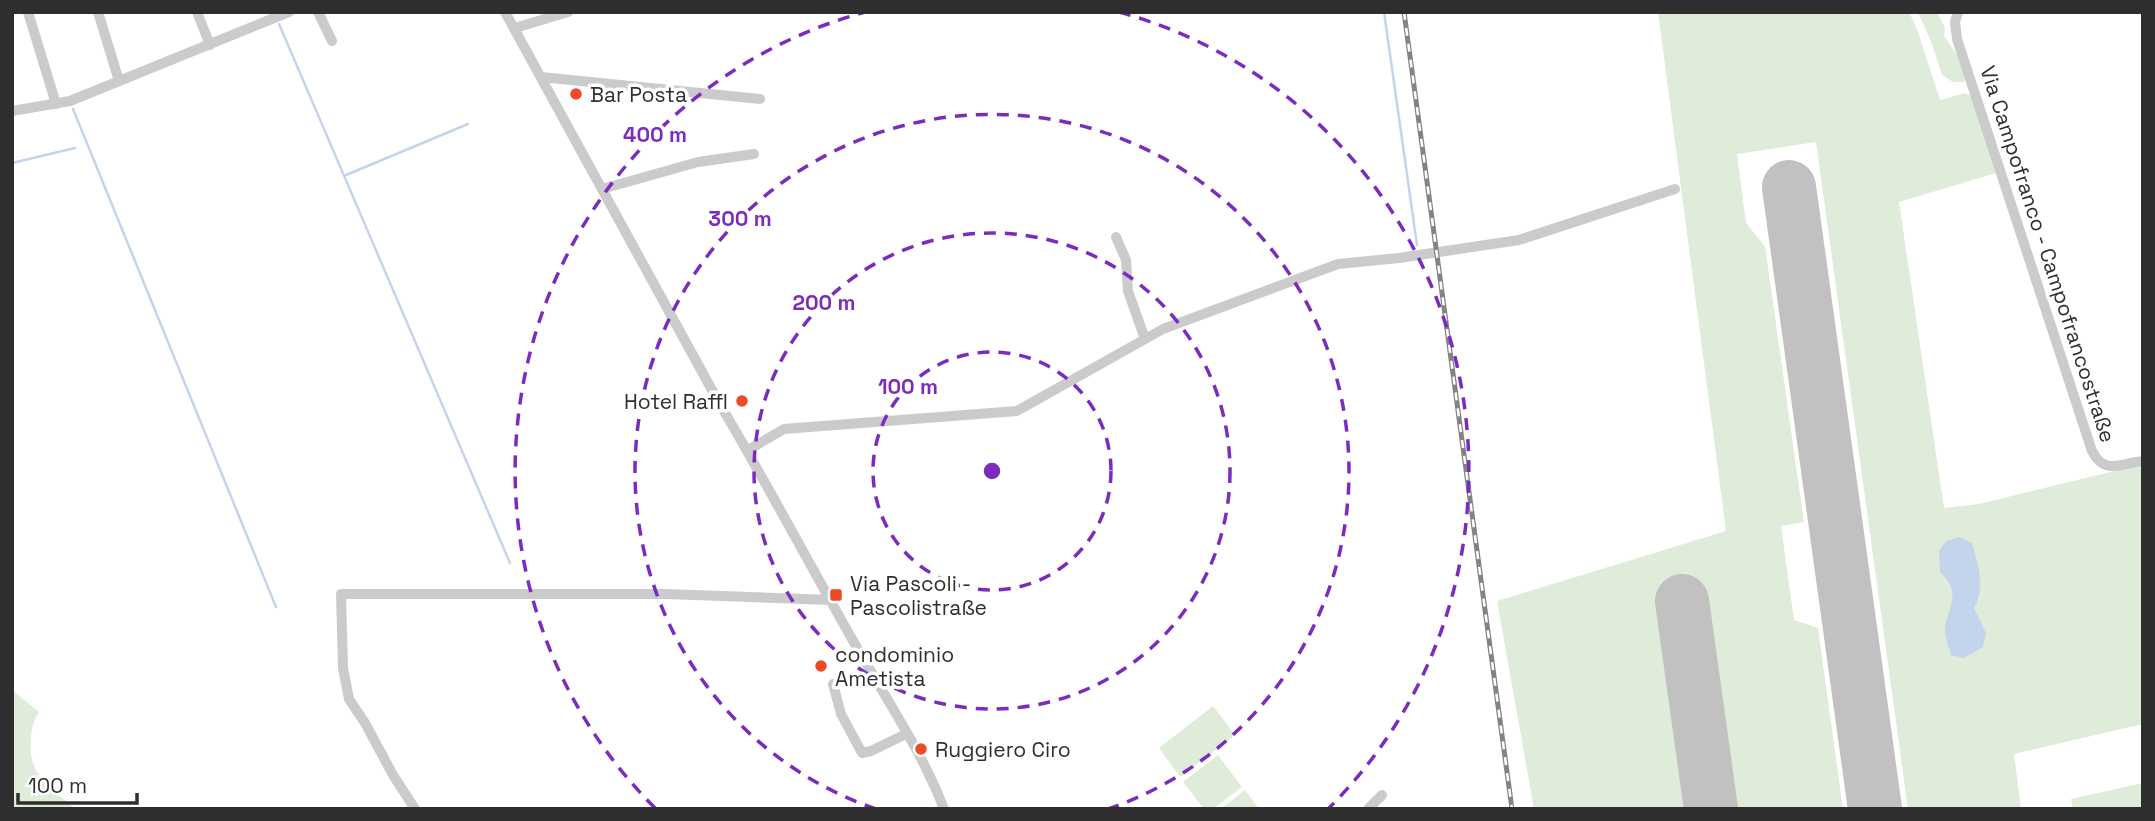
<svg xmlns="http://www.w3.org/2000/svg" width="2155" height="821" font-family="'Space Grotesk',sans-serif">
<rect width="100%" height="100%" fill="#fff"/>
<path fill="#dfecda" d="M1658 12H1909L1917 29 1940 100 1965 93 1972 96 1996 173 1899 202 1944 508 1979 504 2139 465 2143 467V724L2014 754 2021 809H1908L1816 142 1737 154 1746 223 1765 246 1804 522 1781 526 1794 620 1818 628 1843 809H1534L1497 601 1726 531Z
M1918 12H1937L1945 28 1944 36 1956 53 1965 79 1964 82H1953L1942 75 1932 44Z
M12 690 39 712C33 721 32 728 31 738 27 775 50 788 76 809H12Z
M1213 706 1235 735 1180 777 1159 748Z
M1218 755 1242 787 1213 809H1204L1183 782Z
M2143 783V809H2073L2071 799Z
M1245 790 1259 809H1221Z"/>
<path fill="#c5d4ed" d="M1959 537 1972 543C1978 564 1986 589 1974 608L1986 633 1983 647 1964 658 1951 655C1949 647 1944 637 1945 628 1949 604 1962 593 1940 572L1939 551 1946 541Z"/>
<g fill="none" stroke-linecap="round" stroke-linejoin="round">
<path stroke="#c5d4ed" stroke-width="2.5" d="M1384 12 1417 245
M279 24 510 563
M73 109 276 607
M12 163 75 148
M346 175 468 124"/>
<path stroke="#c1c1c1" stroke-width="54" d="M1789 187 1875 809
M1682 601 1711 809"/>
<path stroke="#cbcbcb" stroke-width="10" d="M28 12 56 104
M98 12 119 81
M197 12 210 45
M318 12 332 41
M505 12 718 401C765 480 807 560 852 639 883 694 922 751 944 809
M1958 12 1955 22 1957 39 2092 451C2105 476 2120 463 2143 461
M515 28 568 12
M541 77 760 99
M12 111 70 101 289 12
M602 189 698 162 754 154
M1116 237 1126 260 1128 291 1145 339
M748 450 784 429 1017 411 1163 329 1338 264 1399 258 1519 240 1675 189
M833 684 841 714 862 753 871 751 906 734
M415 809 393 775 365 723 349 699 343 668 341 594H665L831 600
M1368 809 1382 795"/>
<g stroke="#838383" stroke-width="5">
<path id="rail" d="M1404 12 1512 809"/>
</g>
<use href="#rail" stroke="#fff" stroke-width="2.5" stroke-dasharray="8" stroke-linecap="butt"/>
</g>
<g fill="none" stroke="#7b2cbf" stroke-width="3.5" stroke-dasharray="12 9">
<circle cx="992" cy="471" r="119"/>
<circle cx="992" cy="471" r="238"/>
<path d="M876 809A357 357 0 1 1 1108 809"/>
<path d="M655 808A476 476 0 0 1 865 12M1119 12A476 476 0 0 1 1329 808"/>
</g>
<g fill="#ef4925" stroke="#fff" stroke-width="2.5">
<circle cx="576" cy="94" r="7"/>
<circle cx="742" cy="401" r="7"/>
<rect x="829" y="588" width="14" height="14" rx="3.5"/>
<circle cx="821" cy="666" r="7"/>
<circle cx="921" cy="749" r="7"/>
</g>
<g text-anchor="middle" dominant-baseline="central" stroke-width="7" stroke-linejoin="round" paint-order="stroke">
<g font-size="21" fill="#2e2e2e" stroke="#fff" text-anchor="start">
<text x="590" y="94">Bar Posta</text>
<text x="728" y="401" text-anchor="end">Hotel Raffl</text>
<text x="850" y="583">Via Pascoli -<tspan x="850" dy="24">Pascolistraße</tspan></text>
<text x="835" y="654">condominio<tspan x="835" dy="24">Ametista</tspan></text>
<text x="935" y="749">Ruggiero Ciro</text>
</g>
<g font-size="21" fill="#2e2e2e" stroke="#fff">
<text transform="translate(2048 254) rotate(72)">Via Campofranco - Campofrancostraße</text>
</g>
</g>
<circle cx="992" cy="471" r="10" fill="#7b2cbf" stroke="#fff" stroke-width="3.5"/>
<g font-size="21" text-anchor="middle" font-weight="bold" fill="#7b2cbf" stroke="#fff" stroke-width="7" stroke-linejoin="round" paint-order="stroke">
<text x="655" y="142">400 m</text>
<text x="740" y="226">300 m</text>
<text x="824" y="310">200 m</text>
<text x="908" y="394">100 m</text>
</g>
<rect width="2155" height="821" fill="none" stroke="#2e2e2e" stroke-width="28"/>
<path d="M18 793v10h119v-10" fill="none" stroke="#2e2e2e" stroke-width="3.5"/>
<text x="28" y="793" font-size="21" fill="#2e2e2e" stroke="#ffffff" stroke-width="5" paint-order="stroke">100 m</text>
</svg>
